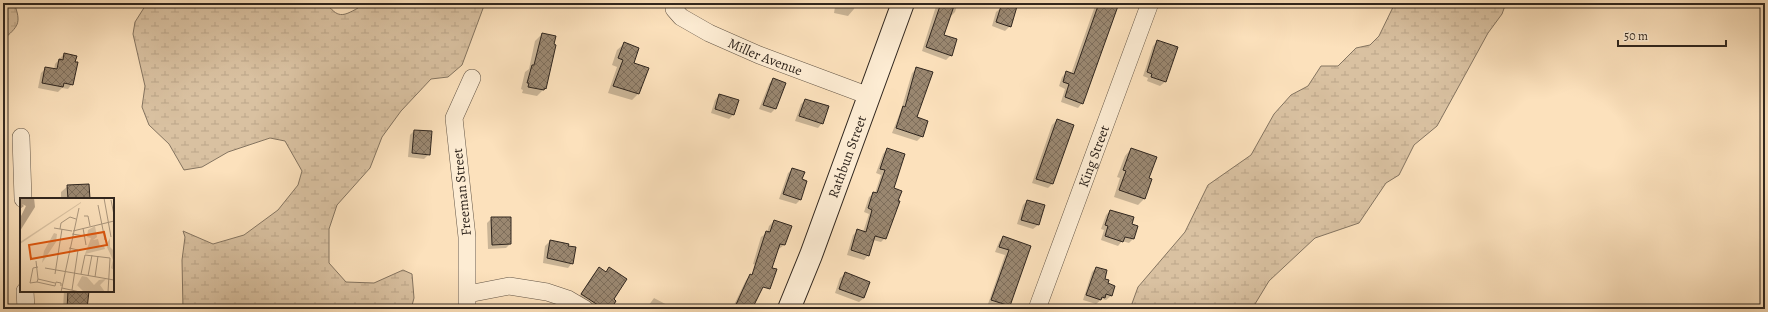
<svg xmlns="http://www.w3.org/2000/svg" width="1768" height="312" font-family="Alegreya,serif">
<defs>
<pattern id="wetland-marsh" width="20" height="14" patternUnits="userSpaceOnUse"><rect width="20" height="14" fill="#d9c1a1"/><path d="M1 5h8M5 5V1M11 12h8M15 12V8" fill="none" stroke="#bba68a"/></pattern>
<pattern id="building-cross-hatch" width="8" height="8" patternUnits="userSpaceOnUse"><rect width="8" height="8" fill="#9a8770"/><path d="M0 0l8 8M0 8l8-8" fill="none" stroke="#7e6e5b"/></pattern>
</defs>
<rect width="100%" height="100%" fill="#fce1bc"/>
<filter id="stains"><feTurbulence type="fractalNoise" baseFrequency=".005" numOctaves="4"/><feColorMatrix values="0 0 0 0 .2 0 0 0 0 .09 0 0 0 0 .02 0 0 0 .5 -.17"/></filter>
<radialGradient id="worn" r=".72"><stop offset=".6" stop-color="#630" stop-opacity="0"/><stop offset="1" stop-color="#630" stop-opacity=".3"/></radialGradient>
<path fill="url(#wetland-marsh)" stroke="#847460" d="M3 3H14C22 24 18 26 3 40Z
M147 3H326C338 18 342 17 358 8L359 3H485L462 65 448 77 431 79 401 111 382 137 370 168 337 205 329 229V263L346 282 374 283 403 270 412 274 414 298 411 309H183L182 260 185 237 183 231 213 244 244 235 278 210 298 185 302 171 285 141 270 138 228 152 202 167 184 170 169 144 149 125 142 107 145 86 133 34 135 22Z
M1395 3H1506L1502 14 1488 33 1437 126 1414 145 1399 175 1386 183 1359 223 1315 238 1269 281 1255 304 1254 309H1130L1138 287 1185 232 1208 185 1251 155 1274 114 1291 95 1308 86 1321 66H1338L1356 48 1370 45 1379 36Z"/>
<path fill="#0003" d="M830 3H855L854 9 848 16 834 13 835 7 830 6Z
M937 3H958L955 12 951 16H949L943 35 951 55 946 60 922 51Z
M1098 3H1105L1082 103 1078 108 1061 102 1065 89 1059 86 1062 77 1067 72 1071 74 1095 6Z
M1001 8 1010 26 1005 31 992 26 996 12Z
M542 34 552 45 545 88 537 96 522 93 523 90 521 89 525 72 529 69 535 41Z
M1158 41 1176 48 1165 82 1160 86 1147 81 1148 78 1143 76 1153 46Z
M624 44 633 63 648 69 638 94 632 100 608 93 617 67 612 65 617 50Z
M64 54 72 84 68 89 62 88 58 92 38 88 41 73 46 68 54 70 55 64Z
M917 68 916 118 922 136 917 141 892 133 901 110 912 73Z
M773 79 775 109 771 113 759 109 769 84Z
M719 95 734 114 729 119 711 113 715 100Z
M806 100 822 123 818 128 795 121 801 104Z
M1057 120 1052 184 1048 188 1032 183 1052 125Z
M414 131 429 154 424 159 408 157 410 135Z
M887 149 893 188 885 238 881 242 873 240 868 255 864 260 847 255 853 235 858 231 863 232 869 214 864 212 869 197 875 193 881 175 876 173 883 154Z
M1131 149 1144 199 1138 205 1114 197 1120 178 1117 177 1125 156Z
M793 169 801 180 806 182 800 200 796 204 779 199 788 173Z
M68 186 89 198 97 199H61V192Z
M1027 201 1044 206 1038 225 1033 229 1017 224 1023 205Z
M1110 211 1130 225 1137 227 1133 239 1129 243 1122 241 1118 246 1101 240 1104 230 1101 229 1106 215Z
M492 218 510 244 506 248 488 249 487 223Z
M774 221 784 245 779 249 777 248 767 269 753 264 761 237 767 233 769 226Z
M1003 237 1029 246 1009 305 1005 309 988 304 1005 255 995 252 999 242Z
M550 241 572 263 568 268 543 263 545 246Z
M599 268 606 272 609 269 612 299 610 309H588L576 301 593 275Z
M1096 268 1107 284 1114 286 1111 296 1106 300 1102 299 1096 304 1083 300 1092 272Z
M753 273 752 309H728L731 306 733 307 746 280Z
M845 274 864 298 859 302 835 293 840 278Z
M64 291H87L86 309H63Z
M654 298 671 307 670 309H646Z"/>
<path fill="url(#building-cross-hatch)" stroke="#30261e" d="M941 3H955L944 35 957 39 952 56 926 47Z
M1002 3H1018L1011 27 996 22Z
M1099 3H1108L1118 6 1083 104 1065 97 1069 84 1063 82 1066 71 1074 74Z
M542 33 556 36 554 44 556 45 546 89 545 88 544 90 528 87 529 83H527L532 65H534Z
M1157 40 1178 47 1166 82 1151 77 1152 74 1147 72Z
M624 42 639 48 634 63 649 68 639 94 613 86 623 60 618 58Z
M64 53 77 56 75 62H78L73 85 64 83 63 87 42 83 45 67 57 69 59 59 63 60Z
M916 67 933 72 917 117 928 121 923 137 896 128 903 106 905 107Z
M773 78 786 83 776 109 763 105Z
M719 94 739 100 734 115 715 109Z
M805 99 829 106 823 124 799 116Z
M1057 119 1074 125 1053 184 1036 179Z
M414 130 432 131 430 155 412 153Z
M887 148 905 154 894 188 902 191 898 201H900L886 239 875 236 869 256 851 250 857 229 866 232 872 210 868 208 873 192 877 193 885 170 880 169Z
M1131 148 1157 157 1149 178 1152 179 1145 199 1119 190 1126 171 1123 170Z
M792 168 805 172 802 179 807 181 801 200 783 194Z
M89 184 90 199H68L67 185Z
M1027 200 1045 205 1039 225 1021 220Z
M1110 210 1134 217 1132 224 1138 226 1134 239 1125 237 1123 242 1105 236 1108 226 1105 225Z
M491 217H511V244L492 245Z
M774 220 792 226 785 245 780 244 772 268 777 269 770 289 763 287 752 309H734L750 274 752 275 766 231 770 232Z
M1003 236 1031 246 1010 306 991 300 1009 250 999 247Z
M550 240 569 244 568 246 576 247 573 264 547 258Z
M599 267 606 272 609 267 627 279 614 299 616 301 611 309H604L581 294Z
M1096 267 1107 270 1105 279 1109 280 1108 283 1115 286 1112 296 1106 294 1105 298 1102 297 1101 300 1086 295Z
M845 272 870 282 864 298 839 289Z
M68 291H89L87 309H67Z"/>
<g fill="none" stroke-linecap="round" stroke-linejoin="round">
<g stroke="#635546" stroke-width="18">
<g id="street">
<path id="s1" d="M674 3V9L681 17 709 33 759 55 869 96"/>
<path d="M21 137 23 199"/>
<path d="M25 291 26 309"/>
<path d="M468 294 509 286 547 292 568 299 585 309"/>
<path d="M467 309V237L454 118 472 78"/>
<path id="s2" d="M1037 309 1150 3"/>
</g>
</g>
<g stroke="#30261e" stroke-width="24">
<g id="secondary">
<path id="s3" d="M789 309 811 255 903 3"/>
</g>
</g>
<use href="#street" stroke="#fdecd3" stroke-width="17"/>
<use href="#secondary" stroke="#fdecd3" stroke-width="22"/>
</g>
<g text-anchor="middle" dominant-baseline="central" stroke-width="3" stroke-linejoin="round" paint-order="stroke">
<g font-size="14" fill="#30261e" stroke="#fdecd3">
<text stroke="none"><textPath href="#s1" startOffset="110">Miller Avenue</textPath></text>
<text stroke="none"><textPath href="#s3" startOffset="163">Rathbun Street</textPath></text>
<text stroke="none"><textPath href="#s2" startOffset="163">King Street</textPath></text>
<text transform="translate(462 192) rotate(-96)">Freeman Street</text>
</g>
</g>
<g transform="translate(20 198)">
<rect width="94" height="94" fill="#fce1bc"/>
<path d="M61 4V5L0 46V44Z" fill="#d9c1a1"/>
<path d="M75 28 77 39 73 42 78 41 80 49 84 48 85 51 65 56 71 40 67 39 68 32ZM34 35 37 36 36 44 22 65 24 53ZM90 40V49L94 53V72L91 70 93 62 86 47ZM62 78 67 79 74 87 79 82 86 81 80 87 85 94H64L57 87 55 91Z" fill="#d9c1a1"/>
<path d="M1 0H14L15 9 0 33V20L6 8 2 6 4 8 0 11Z" fill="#b7a186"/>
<path fill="none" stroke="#aa967d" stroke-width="1" d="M84 0 91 39M91 2 94 17M78 7 85 42M64 18H68L70 28M34 30 52 33M63 30 66 47M40 31 41 25 50 19 56 21M53 33 94 23M52 36 65 38M49 50 58 52 52 92M16 63 18 81M25 70 94 82M35 76 42 31M61 76 65 57 90 60 88 94M68 78 72 57M75 79 78 58M17 84 10 85 13 70 18 69M35 85 18 81 17 84 35 88 36 84 41 85V88M42 90 60 94M41 94 59 10"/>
<path fill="#df560d" fill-opacity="0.15" stroke="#df560d" stroke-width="2" d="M84 34 87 47 11 61 9 47Z"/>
<rect width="94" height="94" fill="none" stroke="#30261e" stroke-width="2"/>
</g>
<rect width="1768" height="312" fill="none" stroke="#fce1bc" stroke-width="16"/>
<rect x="4" y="4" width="1760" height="304" fill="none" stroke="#30261e" stroke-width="2"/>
<rect x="8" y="8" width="1752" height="296" fill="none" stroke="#30261e"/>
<path d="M1618 40v6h108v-6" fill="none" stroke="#30261e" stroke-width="2"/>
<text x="1624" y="40" font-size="12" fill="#30261e" stroke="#fdecd3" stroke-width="3" paint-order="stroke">50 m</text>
<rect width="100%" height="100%" filter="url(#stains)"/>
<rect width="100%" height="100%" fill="url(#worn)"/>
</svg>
